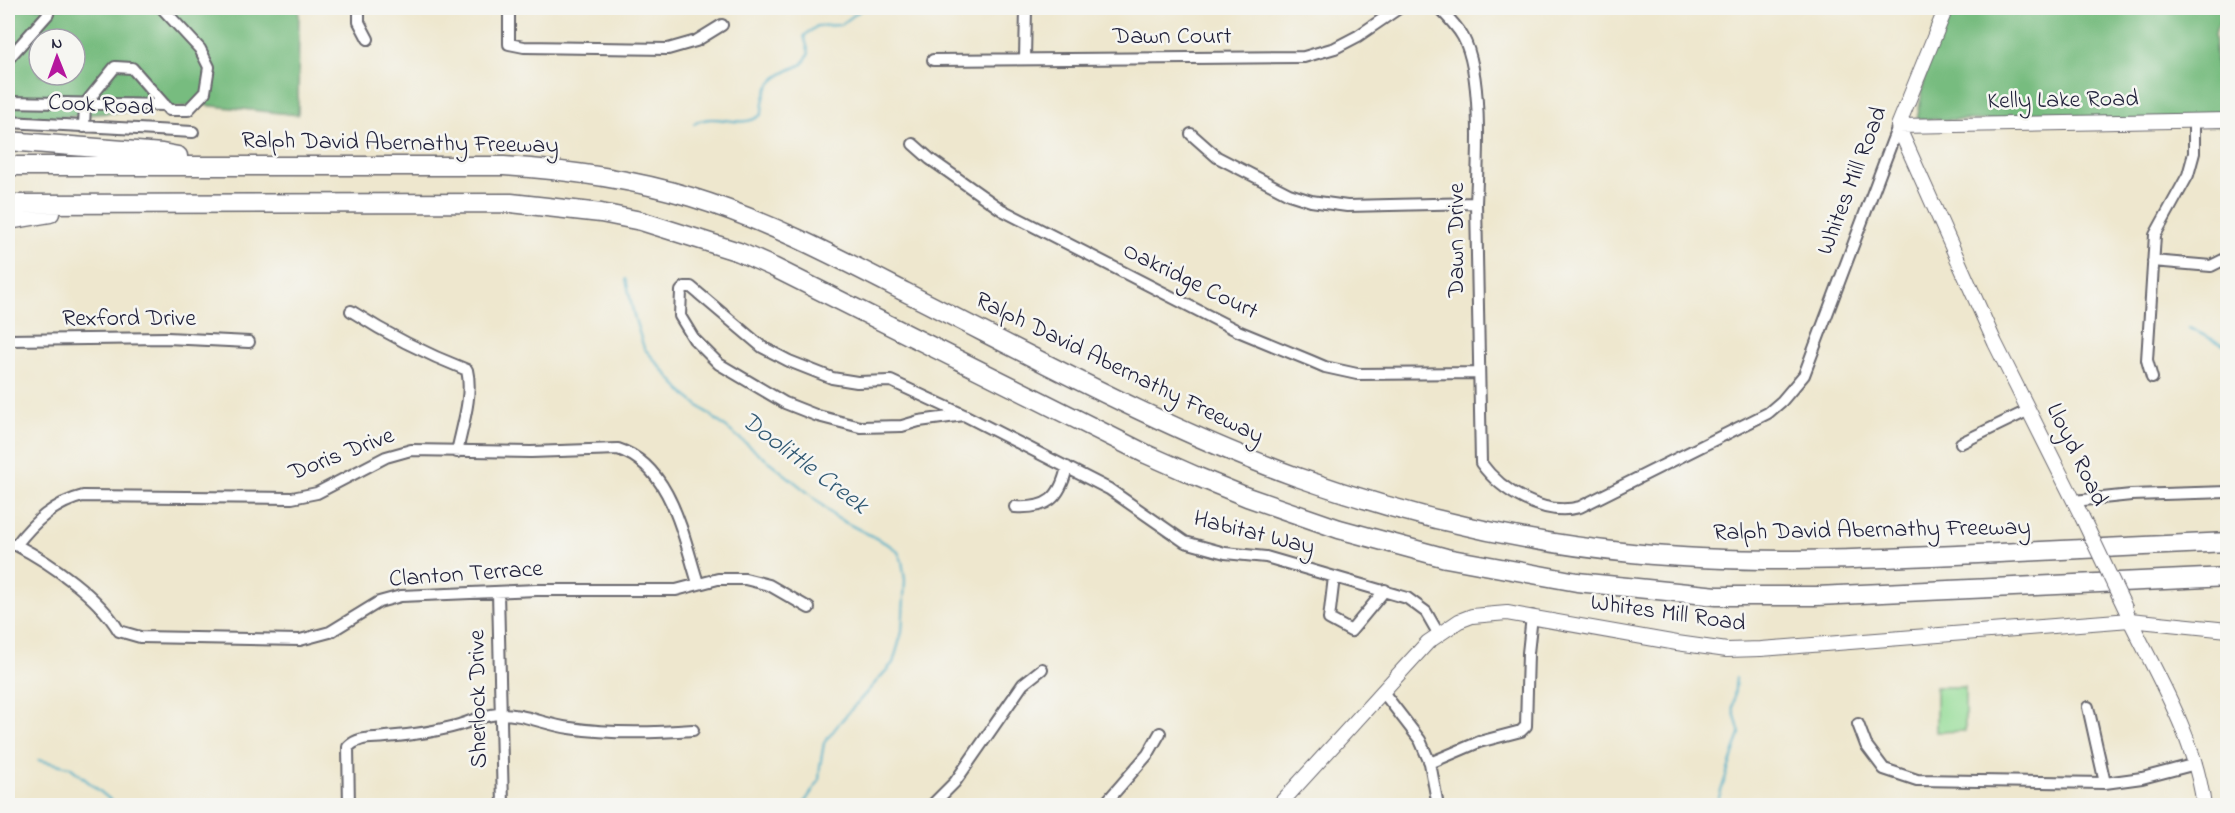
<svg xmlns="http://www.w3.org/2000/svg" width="2235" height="813" font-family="'Indie Flower',sans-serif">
<rect width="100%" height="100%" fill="#f6f6f2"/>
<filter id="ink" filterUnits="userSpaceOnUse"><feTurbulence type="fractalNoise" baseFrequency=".0167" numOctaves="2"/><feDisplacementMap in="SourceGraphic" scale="12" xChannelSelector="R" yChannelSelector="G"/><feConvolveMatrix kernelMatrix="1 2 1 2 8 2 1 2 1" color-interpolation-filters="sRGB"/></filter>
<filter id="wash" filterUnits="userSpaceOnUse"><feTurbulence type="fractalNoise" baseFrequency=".008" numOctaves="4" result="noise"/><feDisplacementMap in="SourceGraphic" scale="24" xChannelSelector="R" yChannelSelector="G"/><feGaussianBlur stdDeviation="1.35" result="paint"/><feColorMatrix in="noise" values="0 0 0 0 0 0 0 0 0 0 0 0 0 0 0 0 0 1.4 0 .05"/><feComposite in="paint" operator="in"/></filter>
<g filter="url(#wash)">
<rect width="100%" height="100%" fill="#eee7ce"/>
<path fill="#94dc96" stroke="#5b7f68" stroke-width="1.5" d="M1936 687H1965V731L1936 732Z"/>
<path fill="#77bc7f" stroke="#4c6f5d" stroke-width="1.5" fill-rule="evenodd" d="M12 8H299L298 115 203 105 40 119 8 114ZM39 39H75V75H39Z
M1943 8H2226L2214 34 2221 125 1917 119 1933 33Z"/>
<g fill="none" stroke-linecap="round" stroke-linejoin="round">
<path stroke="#48acc7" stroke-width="2" d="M694 124C717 110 741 132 762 114 763 82 776 75 803 64L809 53 804 36 817 26 841 25 863 8
M626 279 634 316 644 348 685 395 811 495 835 517 891 546 898 552 902 561 905 580 902 632 893 663 841 721 824 743 820 766 819 781 802 806
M2189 328 2228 347
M38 760 70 767 118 806
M1716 806 1740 734 1733 708 1736 678"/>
</g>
</g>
<g filter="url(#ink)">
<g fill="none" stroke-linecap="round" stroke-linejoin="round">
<g stroke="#69676e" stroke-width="14">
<path id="street" d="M359 8V22L368 39
M509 8V44L524 47 668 49 696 41 722 25
M1439 8C1447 16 1457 26 1463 37 1483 74 1478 160 1476 203L1481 463C1501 491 1544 517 1580 507L1768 413 1782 401 1804 375 1898 126
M8 59 48 14 49 8
M1025 59 1026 8
M933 60 1304 57 1335 48 1358 36 1399 8
M8 102 165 105
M8 122 193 132
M84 127 85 104 115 67 132 68 169 110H188L205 92 209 67 200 49 162 8
M1191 134 1217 157 1289 194 1311 201 1347 206 1476 203
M913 144 930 159 1002 210 1238 331 1311 361 1325 367 1357 374 1479 373
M2153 261 2211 266 2227 258
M351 311C388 335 426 354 467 370 473 395 462 427 457 452
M8 340 167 338 249 342
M2152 378 2147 360 2155 235 2188 175 2194 153V121
M964 415 919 421 902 426 860 427 818 416 785 403 719 364 694 339 680 316 681 291 685 287H691L762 347 789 361 832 378 857 382 891 381 964 415 1109 489 1185 542 1225 553 1266 557 1407 598 1426 612 1438 633
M1961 443 2029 410
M2074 501 2131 495 2228 492
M1015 507C1047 509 1060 499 1067 467
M8 545H16C34 522 54 503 83 496L292 498 317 493 386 457 411 450 531 452 618 449C671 466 683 536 698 583
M16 545C51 563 99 597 119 631L140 637 300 640 330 632 379 602 401 596 537 590H676L718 579H745L769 585 809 608
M1334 577 1329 619 1351 631 1385 590
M498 592 503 806
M1383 692 1420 740 1430 763 1438 806
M2088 707 2105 783
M1858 724 1866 745 1884 769 1917 780 2105 783 2142 778 2196 764
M1430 763 1479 742 1521 731 1526 726 1528 653 1532 616
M349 806 348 747C359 736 372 739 386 737 411 735 435 732 459 725 472 721 484 715 498 714 523 713 546 725 570 728 609 734 653 733 693 730
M931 806 955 782 1023 684 1042 669
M1103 806 1148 754 1160 733"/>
</g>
<g stroke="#69676e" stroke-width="16">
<path id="secondary" d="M1898 126 1995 343 2082 517
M1898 126 2228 120
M1898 126 1946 8
M2127 614C2157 676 2195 736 2204 806
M1278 806 1428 642 1459 621 1472 616 1507 613 1677 643 1727 650 1761 649 2130 620 2228 630"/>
</g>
<g stroke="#69676e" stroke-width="21">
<path id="highway" d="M8 141 162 153 178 156
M8 166H504C568 170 629 178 691 197 766 220 835 256 905 292 1034 357 1162 428 1297 477 1404 515 1518 542 1632 553 1740 564 1848 560 1957 555 2047 551 2137 547 2228 542
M8 204 511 203 601 213 641 221 739 252 773 267 1146 454 1198 477 1247 497 1339 529 1446 558 1577 582 1717 596H1817L2228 577
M8 220 50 213"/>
</g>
<use href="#street" stroke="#fff" stroke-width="10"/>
<use href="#secondary" stroke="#fff" stroke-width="14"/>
<use href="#highway" stroke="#fff" stroke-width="18"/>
<g stroke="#69676e" stroke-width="16" stroke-linecap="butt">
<path id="secondary-bridge" d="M2082 517 2126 610"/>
</g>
<use href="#secondary-bridge" stroke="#fff" stroke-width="14"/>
</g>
</g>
<g text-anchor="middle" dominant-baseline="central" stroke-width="5" stroke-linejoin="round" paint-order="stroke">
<g font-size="24" fill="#22223b" stroke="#f6f6f2">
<text x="1172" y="37">Dawn Court</text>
<text transform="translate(2063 101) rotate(-1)">Kelly Lake Road</text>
<text transform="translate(101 106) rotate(3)">Cook Road</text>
<text transform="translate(400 144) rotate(1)">Ralph David Abernathy Freeway</text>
<text transform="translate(1853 181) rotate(-69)">Whites Mill Road</text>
<text transform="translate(1457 240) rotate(-90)">Dawn Drive</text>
<text transform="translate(1190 282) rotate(26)">Oakridge Court</text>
<text x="129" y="319">Rexford Drive</text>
<text transform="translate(1119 369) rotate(26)">Ralph David Abernathy Freeway</text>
<text transform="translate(342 455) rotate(-21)">Doris Drive</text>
<text transform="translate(2076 455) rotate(64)">Lloyd Road</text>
<text transform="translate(1872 531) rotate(-1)">Ralph David Abernathy Freeway</text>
<text transform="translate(1254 534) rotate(14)">Habitat Way</text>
<text transform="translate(466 575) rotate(-4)">Clanton Terrace</text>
<text transform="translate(1668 614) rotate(8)">Whites Mill Road</text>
<text transform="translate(479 699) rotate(-91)">Sherlock Drive</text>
</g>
<g font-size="26" font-style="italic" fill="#315973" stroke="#f6f6f2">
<text transform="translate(804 464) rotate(37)">Doolittle Creek</text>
</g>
</g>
<rect width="2235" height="813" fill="none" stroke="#f6f6f2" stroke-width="30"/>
<g transform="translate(57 57) rotate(359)"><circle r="28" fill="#f6f6f2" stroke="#a1a1a9" stroke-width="1.5"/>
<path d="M0-4.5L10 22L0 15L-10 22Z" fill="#b5179e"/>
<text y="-9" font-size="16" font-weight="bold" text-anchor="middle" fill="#22223b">N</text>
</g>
</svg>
